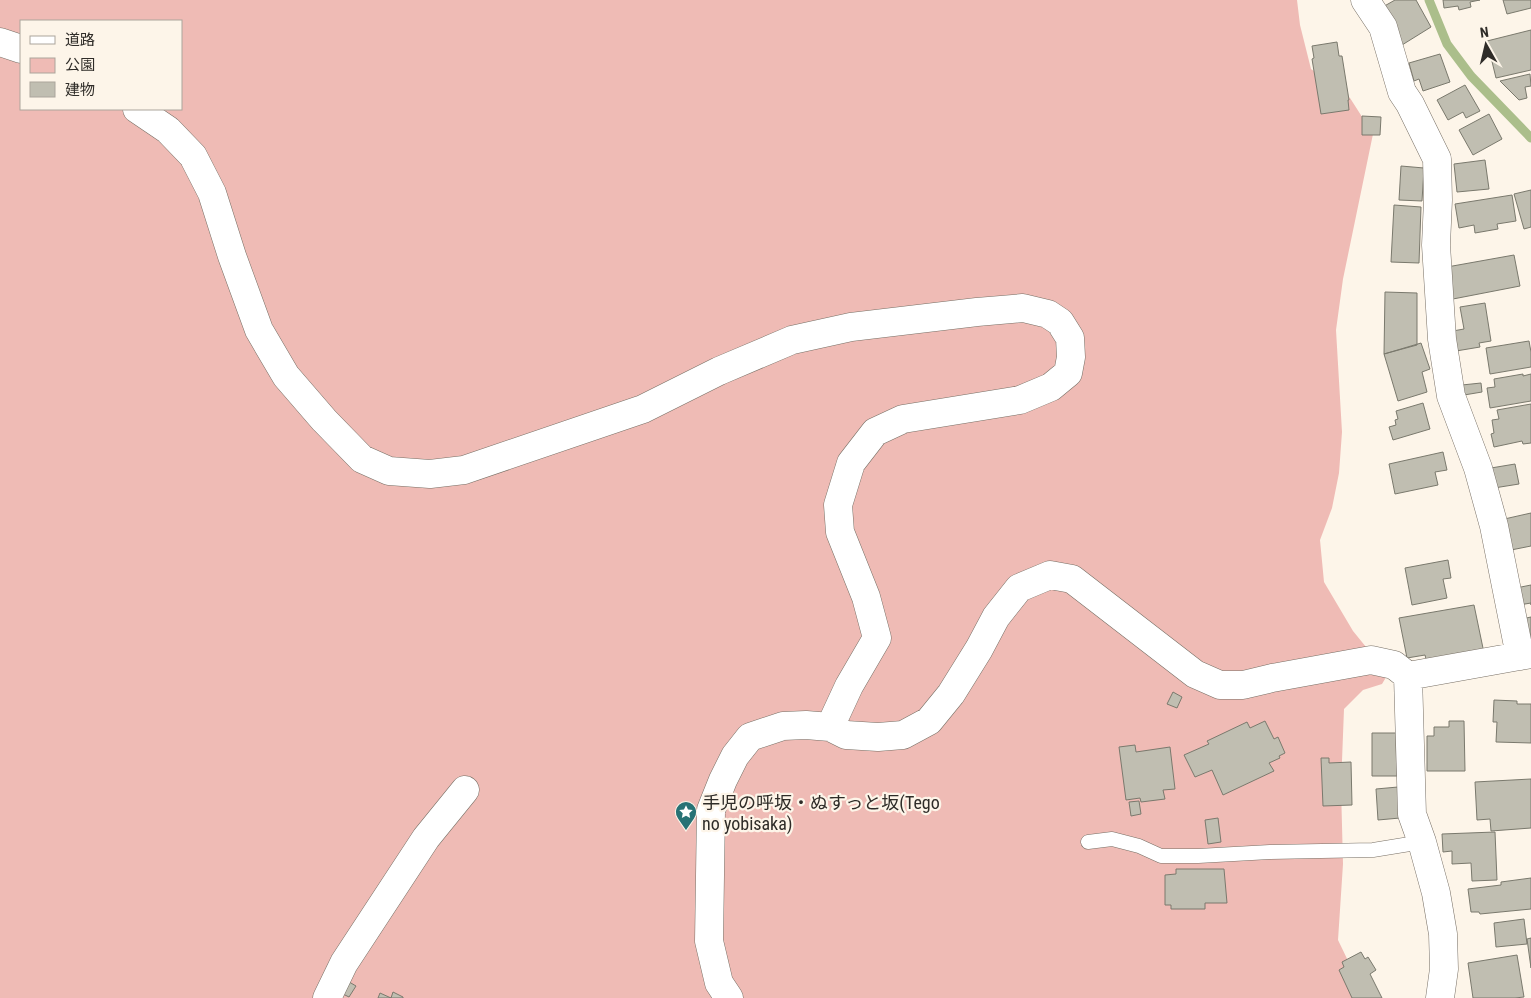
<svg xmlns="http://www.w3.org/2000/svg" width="1531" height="998" font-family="'Roboto Condensed','Noto Sans JP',sans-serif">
<rect width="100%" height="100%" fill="#fdf5e9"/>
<path fill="#efbbb5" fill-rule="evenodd" d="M0 0H1297L1300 25 1311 69 1350 98 1373 134 1343 279 1336 330 1342 432 1339 473 1332 508 1320 540 1324 582 1353 631 1388 674 1382 684 1363 690 1344 709 1341 787 1343 864 1338 940 1366 998H0ZM21 21H181V109H21Z"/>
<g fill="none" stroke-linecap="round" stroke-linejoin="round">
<path stroke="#abbe8b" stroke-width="9" d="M1429 0 1447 44 1471 76 1531 138"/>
</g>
<path fill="#c0beb1" stroke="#7a796d" d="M1395 0H1416L1431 27 1402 45 1381 8Z
M1443 0H1480L1470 2 1471 7 1459 10 1458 6 1444 8Z
M1503 0H1531V8L1507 14Z
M1531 30V70L1496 78 1487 41Z
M1337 42 1339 56H1342L1349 100H1348L1349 110 1321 114 1312 59 1314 58 1312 46Z
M1440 54 1450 82 1423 91 1419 79 1414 81 1409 63Z
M1530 74 1531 86 1525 87 1527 98 1519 100 1500 81Z
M1465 85 1480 111 1466 118 1463 112 1448 120 1437 100Z
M1489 114 1502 139 1473 155 1459 130Z
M1362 116 1381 117 1380 135H1362Z
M1485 160 1489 189 1457 192 1454 164Z
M1401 166 1424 168 1422 201 1399 200Z
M1531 190V227L1524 229 1514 194Z
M1512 195 1516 221 1497 224 1498 229 1475 233 1474 225 1459 228 1455 204Z
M1394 205 1421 207 1419 263 1391 262Z
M1514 255 1520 286 1453 299 1447 267Z
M1385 292 1417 293V345L1384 354Z
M1485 303 1491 341 1479 343 1480 347 1450 352 1447 332 1464 329 1460 307Z
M1529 341 1531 352V367L1490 374 1486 348Z
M1421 343 1430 369 1422 372 1427 392 1398 401 1384 354Z
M1523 374V376L1531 374V401L1490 408 1487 388 1495 387 1494 379Z
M1481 383 1482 392 1464 395 1462 385Z
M1423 403 1430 429 1393 440 1389 427 1396 425 1395 420 1398 419 1396 411Z
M1531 404V443L1523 444 1522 441 1494 447 1491 434 1494 433 1492 420 1499 419 1497 410Z
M1443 452 1447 470 1435 472 1438 485 1395 494 1389 464Z
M1515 464 1519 484 1494 488 1491 468Z
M1531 513V546L1506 551 1500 520Z
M1448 560 1451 578 1443 579 1447 598 1412 605 1405 568Z
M1531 585V605V603L1519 605 1516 588Z
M1474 605 1484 653 1426 659 1425 655 1407 658 1399 618Z
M1531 617V644L1522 619Z
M1173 692 1182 697 1177 708 1167 704Z
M1494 700 1517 701V704H1531V743L1496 742 1497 722H1493Z
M1265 721 1274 739 1278 737 1285 753 1279 756 1280 758 1269 763 1274 771 1223 795 1212 770 1195 777 1184 755 1209 744 1207 741 1247 722 1250 728Z
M1449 721H1464L1465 771H1427V736H1434V727H1449Z
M1372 733H1396L1397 776H1372Z
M1135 745 1136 752 1170 747 1175 789 1163 790 1165 799 1141 802 1140 798 1126 800 1119 747Z
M1321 758H1329V763L1351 762 1352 805 1323 806Z
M1531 779V828L1491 831 1490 819 1477 820 1475 782Z
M1398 787 1400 818 1378 820 1376 789Z
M1139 801 1141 814 1131 816 1129 802Z
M1218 818 1221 842 1208 844 1205 820Z
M1495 832 1497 880 1472 881 1471 863 1452 864V851L1443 852 1442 834Z
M1176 869H1224L1227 903H1205V909H1171V905H1165V875L1176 874Z
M1531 878V909L1480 914 1479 912H1471L1468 889 1501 885V882Z
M1524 919 1527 944 1496 947 1494 923Z
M1531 938V968L1527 939Z
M1361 952 1365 959 1368 957 1376 970 1370 974 1382 998H1352L1339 970 1344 967 1342 962Z
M1517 955 1524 997 1515 998H1473L1468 963Z
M344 979 356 986 349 997 337 991Z
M393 992 403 997V998H378L380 993 391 998Z"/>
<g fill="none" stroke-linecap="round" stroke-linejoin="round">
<g stroke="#776f65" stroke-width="15">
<path id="service" d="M1088 842 1112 839 1139 846 1161 856H1198L1270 852 1373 850 1422 842"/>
</g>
<g stroke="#776f65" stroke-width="29">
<path id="minor" d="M1365 0 1383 27 1402 92 1410 104 1437 159 1438 200 1436 245 1442 339 1451 396 1478 468 1494 526 1520 656
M0 42 21 49
M137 109 168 130 193 156 212 193 232 256 259 330 286 376 324 420 362 459 389 471 430 474 464 470 643 409 719 371 792 340 851 327 977 312 1023 308 1048 314 1060 322 1070 338 1071 357 1068 373 1051 387 1020 400 903 419 875 432 851 463 838 505 840 532 866 597 877 638 849 686 830 727
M327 998 344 963 426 838 465 790
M729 998 719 983 709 941 711 810 723 780 735 756 750 737 783 726 806 725 830 727 846 735 878 737 903 735 929 721 951 694 979 649 996 617 1019 588 1050 575 1072 579 1195 674 1220 685H1243L1272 678 1371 660 1394 665 1408 676
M1440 998 1444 969 1443 934 1436 893 1422 842 1412 814 1408 676 1531 654"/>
</g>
<use href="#service" stroke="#fff" stroke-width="14"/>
<use href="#minor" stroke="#fff" stroke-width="28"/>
</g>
<defs>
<g id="sight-pin" transform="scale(1.125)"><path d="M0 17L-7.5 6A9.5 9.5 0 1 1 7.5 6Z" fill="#277275" stroke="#fdf5e9"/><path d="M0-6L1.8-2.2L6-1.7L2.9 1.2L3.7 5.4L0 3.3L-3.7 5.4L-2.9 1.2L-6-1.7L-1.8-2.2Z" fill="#fff"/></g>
</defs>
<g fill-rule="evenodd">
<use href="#sight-pin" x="686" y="812"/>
</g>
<g text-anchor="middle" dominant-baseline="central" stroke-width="4.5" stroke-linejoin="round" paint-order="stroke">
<g font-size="18" fill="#2f2c28" stroke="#fdf5e9" text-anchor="start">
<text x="702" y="802">手児の呼坂・ぬすっと坂(Tego<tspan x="702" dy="21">no yobisaka)</tspan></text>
</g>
</g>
<rect x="20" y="20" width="162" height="90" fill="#fdf5e9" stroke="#aba59c"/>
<rect x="30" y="36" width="25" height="8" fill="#ffffff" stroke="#aba59c"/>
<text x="65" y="45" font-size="15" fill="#2f2c28">道路</text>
<rect x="30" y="58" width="25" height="15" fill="#efbbb5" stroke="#aba59c"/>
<text x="65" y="70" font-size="15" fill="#2f2c28">公園</text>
<rect x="30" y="82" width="25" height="15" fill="#c0beb1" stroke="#aba59c"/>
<text x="65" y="95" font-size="15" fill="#2f2c28">建物</text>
<g transform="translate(1486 45) rotate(352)" stroke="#fdf5e9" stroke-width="4" paint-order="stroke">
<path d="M0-4L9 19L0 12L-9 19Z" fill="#2f2c28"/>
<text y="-8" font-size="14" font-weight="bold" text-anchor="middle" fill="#2f2c28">N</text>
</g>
</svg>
